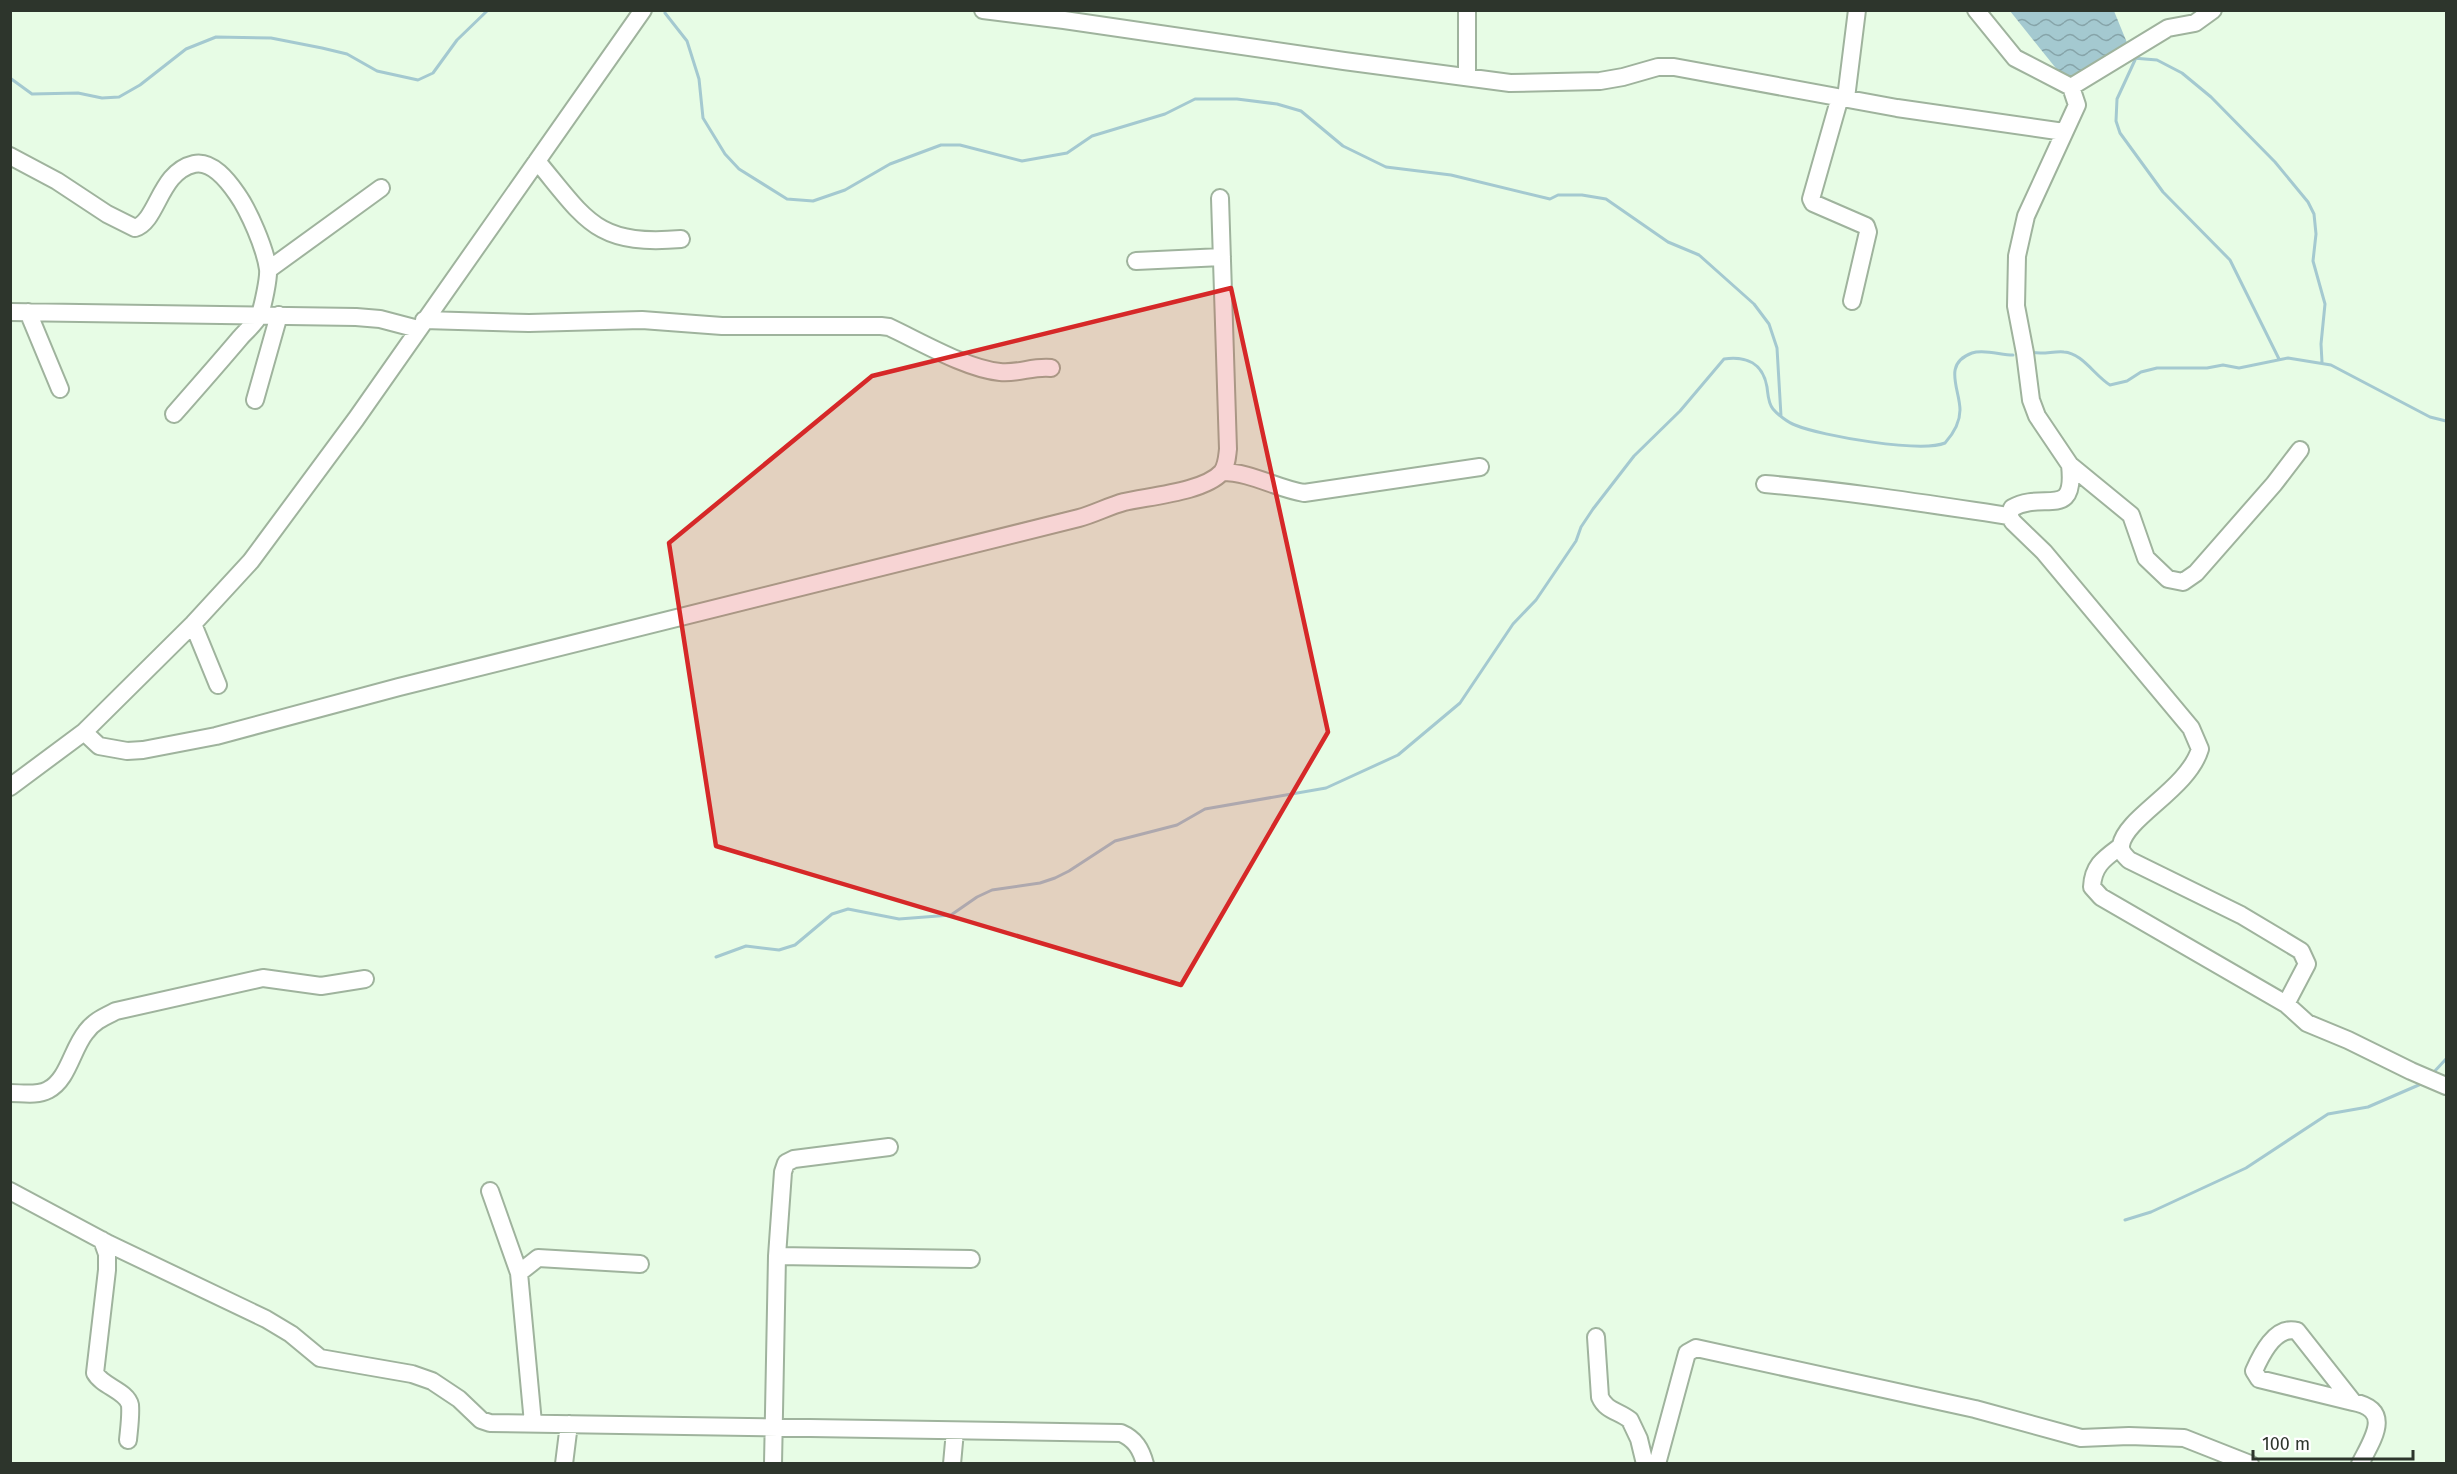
<svg xmlns="http://www.w3.org/2000/svg" width="2457" height="1474" font-family="'Fira Sans',sans-serif">
<defs>
<pattern id="water-waves" width="16" height="10" patternUnits="userSpaceOnUse" patternTransform="scale(1.5)"><rect width="16" height="10" fill="#a4c9d0"/><path d="M0 5q4-4 8 0t8 0" fill="none" stroke="#86a4a9"/></pattern>
</defs>
<rect width="100%" height="100%" fill="#e7fce5"/>
<path fill="url(#water-waves)" d="M2010 11H2114L2130 50 2071 87Z"/>
<g fill="none" stroke-linecap="round" stroke-linejoin="round">
<path stroke="#a4c9d0" stroke-width="3" d="M665 13 687 41 699 79 703 118 725 154 739 169 787 199 813 201 845 190 890 164 941 145H960L1022 161 1067 153 1092 136 1165 114 1195 99H1237L1277 104 1301 111 1343 146 1386 167 1451 175 1550 199 1558 195H1582L1606 199 1668 242 1699 255 1754 304 1769 324 1777 348 1781 416
M2133 58 2157 60 2182 73 2211 97 2275 162 2308 202 2314 214 2316 234 2313 261 2325 304 2321 344 2322 362
M2135 60 2117 99 2116 121 2120 133 2163 192 2230 260 2279 359
M10 78 32 94 78 93 102 98 119 97 140 85 186 49 216 37 271 38 322 48 347 54 377 71 418 80 433 73 457 40 488 10
M2031 352C2042 355 2053 351 2064 352 2082 353 2095 376 2110 385L2127 381 2141 372 2157 368H2207L2223 365 2239 368 2288 358 2331 365 2430 417 2446 421
M716 957 746 946 779 950 795 945 832 914 848 909 899 919 951 915 977 897 992 890 1040 883 1055 878 1069 871 1115 841 1177 825 1205 809 1326 788 1398 755 1460 703 1513 624 1536 600 1576 541 1581 527 1593 509 1634 456 1680 411 1724 359C1746 356 1763 363 1767 387 1768 394 1768 403 1773 409 1778 415 1789 423 1795 425 1821 436 1921 453 1945 443 1953 434 1960 422 1960 410 1960 389 1942 364 1972 353 1984 349 2001 355 2013 355
M2433 1073 2446 1059
M2125 1220 2151 1212 2246 1168 2328 1114 2368 1107 2421 1084"/>
<g stroke="#9fb39d" stroke-width="20">
<path id="minor" d="M983 10 1064 20 1344 61 1510 83 1600 81 1623 77 1658 67H1674L1897 108 2064 132
M1976 10 2015 58 2071 87 2168 28 2195 23 2213 10
M1467 77V10
M2071 87 2077 105 2026 216 2017 256 2016 306 2025 353 2031 400 2037 416 2070 465 2131 515 2146 558 2168 579 2183 582 2196 573 2274 484 2300 450
M1840 97 1811 199 1813 203 1866 226 1868 232 1852 301
M1846 98 1857 10
M10 156 57 181 107 214 135 228C158 221 159 172 194 164 212 160 228 181 237 194 249 211 265 248 268 269 269 278 263 305 260 314 257 322 246 331 240 338 218 364 196 389 174 414
M537 161C587 221 596 246 681 239
M1136 261 1222 257
M268 270 381 188
M10 312 356 317 380 319 418 329
M28 312 60 389
M424 320 529 323 642 320 722 326H881L889 327C921 342 967 369 1000 372 1018 374 1033 366 1051 368
M255 400 279 315
M2070 465C2076 521 2044 490 2012 508L2009 516 2013 522 2044 552 2191 728 2200 749C2188 789 2126 817 2121 845 2120 851 2124 855 2129 860L2241 915 2301 951 2307 964 2286 1004 2307 1023 2348 1040 2411 1071 2446 1086
M1222 472C1251 472 1275 488 1304 493L1480 467
M1765 484C1847 491 1928 504 2009 516
M193 624 218 685
M84 732 99 746 127 751 143 750 216 736 399 687 1079 518C1094 514 1109 506 1124 502 1150 496 1204 492 1222 472 1227 465 1227 457 1228 449L1220 198
M10 787 84 732 193 624 251 561 356 419 643 10
M2121 846C2105 858 2093 865 2092 887L2101 897 2286 1004
M10 1093C22 1093 37 1096 48 1090 68 1080 72 1049 86 1032 94 1021 104 1017 116 1011L263 978 321 986 365 979
M10 1191 109 1244 266 1319 291 1334 320 1358 412 1374 432 1381 459 1399 481 1420 490 1423 1121 1433C1135 1439 1141 1449 1145 1464
M490 1191 519 1273 533 1423
M102 1240 107 1254V1270L95 1373C102 1386 127 1391 130 1405 131 1416 129 1429 128 1440
M777 1256 783 1172 786 1163 794 1159 889 1147
M519 1273 538 1258 640 1264
M1596 1337 1600 1397C1606 1411 1619 1411 1630 1420L1639 1439 1645 1464
M2353 1402 2297 1331C2275 1325 2261 1355 2254 1371L2259 1379 2353 1402C2394 1410 2372 1440 2360 1464
M564 1464 569 1424
M773 1464 777 1256 971 1259
M952 1464 955 1431
M1657 1464 1687 1353 1696 1348 1975 1409 2081 1438 2129 1436 2184 1438 2250 1464"/>
</g>
<use href="#minor" stroke="#fff" stroke-width="16"/>
</g>
<path fill="#d62828" fill-opacity="0.2" stroke="#d62828" stroke-width="4.5" stroke-linejoin="round" d="M1231 288 1328 732 1181 985 716 846 669 543 872 376Z"/>
<rect width="2457" height="1474" fill="none" stroke="#2d352c" stroke-width="24"/>
<path d="M2253 1450v9h160v-9" fill="none" stroke="#2d352c" stroke-width="3"/>
<text x="2262" y="1450" font-size="18" fill="#2d352c" stroke="#ffffff" stroke-width="4.5" paint-order="stroke">100 m</text>
</svg>
